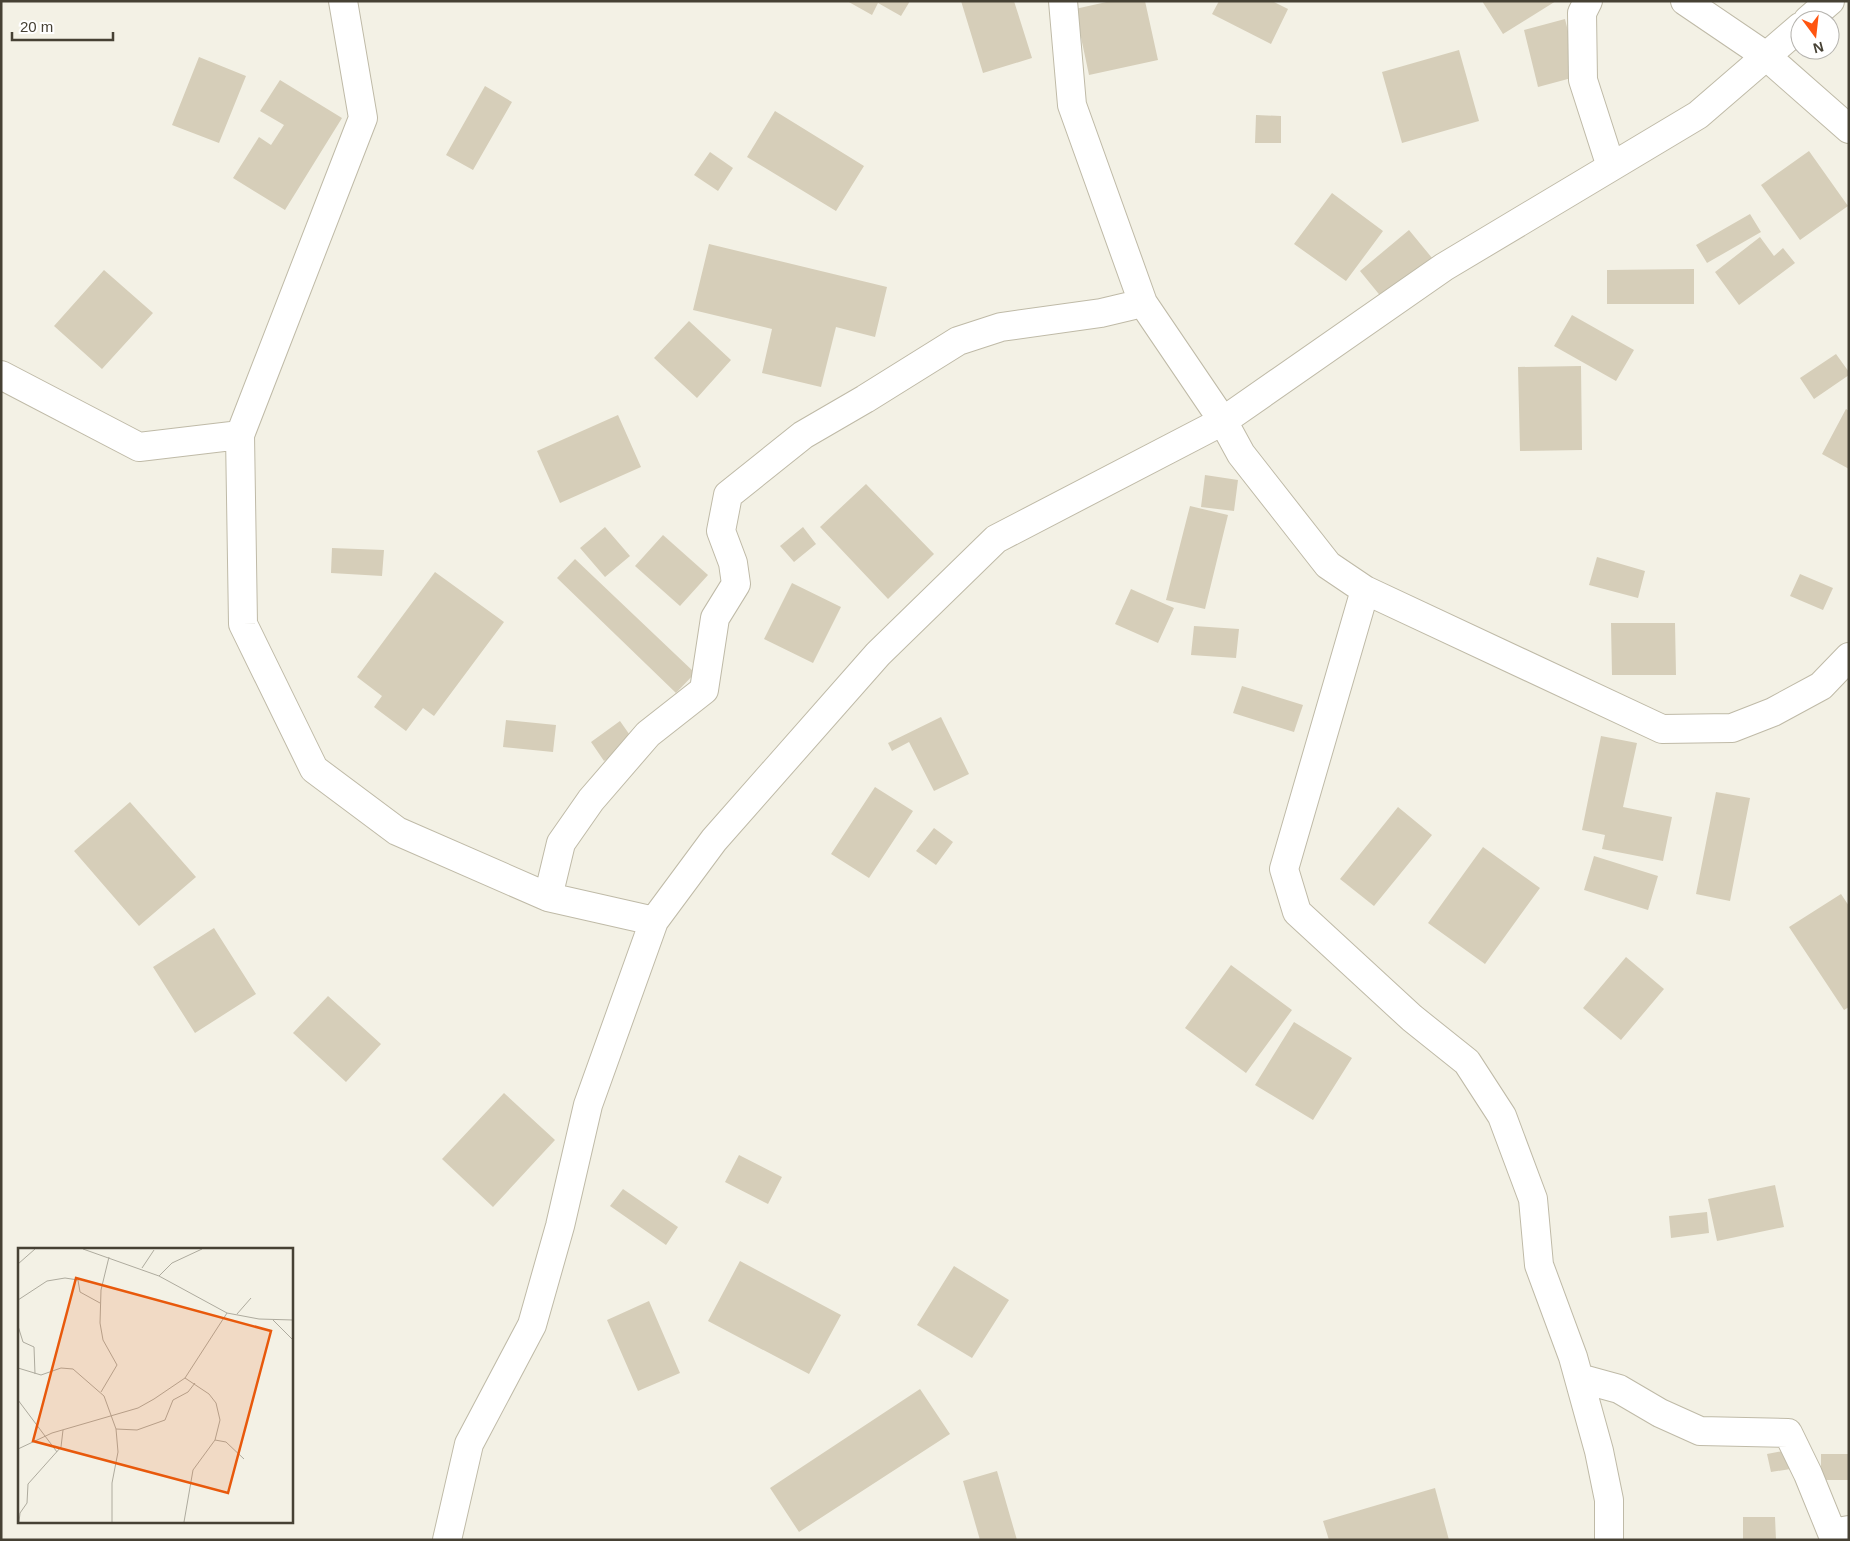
<svg xmlns="http://www.w3.org/2000/svg" width="1850" height="1541" font-family="Helvetica,sans-serif">
<rect width="100%" height="100%" fill="#f3f1e5"/>
<path fill="#d6ceb9" d="M847 1H910L901 16 878 3 872 15Z
M961 1H1014L1032 58 983 73Z
M1111 1H1145L1158 60 1089 75 1075 9Z
M1219 1H1272L1288 9 1271 44 1212 14Z
M1482 1H1556L1503 34Z
M1565 19 1579 76 1538 87 1524 30Z
M1459 50 1479 121 1402 143 1382 72Z
M199 57 246 76 219 143 172 125Z
M280 80 342 118 285 210 233 178 259 137 271 145 284 125 260 111Z
M485 86 512 102 473 170 446 155Z
M775 111 864 166 836 211 747 157Z
M1256 115 1281 116V143H1255Z
M1809 151 1848 206 1800 240 1761 185Z
M710 152 733 168 718 191 694 175Z
M1332 193 1383 231 1346 281 1294 244Z
M1750 214 1761 232 1707 263 1696 245Z
M1409 230 1437 264 1387 304 1360 271Z
M1760 237 1774 256 1783 248 1795 263 1739 305 1715 272Z
M709 244 887 287 875 337 836 327 821 387 762 373 772 329 693 310Z
M1694 269V304H1607V270Z
M104 270 153 313 102 369 54 326Z
M1572 315 1634 350 1616 381 1554 346Z
M689 321 731 360 697 398 654 358Z
M1836 354 1849 372V375L1814 399 1800 378Z
M1581 366 1582 450 1520 451 1518 367Z
M1846 409 1849 411V469L1822 454Z
M618 415 641 467 560 503 537 451Z
M1205 475 1238 480 1234 511 1201 507Z
M866 484 934 554 888 599 820 527Z
M1190 506 1228 515 1205 609 1166 600Z
M605 527 630 556 605 577 580 548Z
M803 527 816 544 794 562 780 546Z
M663 535 708 575 680 606 635 566Z
M332 548 384 550 382 576 331 573Z
M1597 557 1645 571 1638 598 1589 585Z
M575 559 695 673 676 693 557 578Z
M435 572 504 622 434 716 423 708 406 731 374 707 382 696 357 677Z
M1800 574 1833 588 1823 610 1790 596Z
M792 583 841 607 813 663 764 639Z
M1131 589 1174 608 1158 643 1115 624Z
M1611 623H1675L1676 675H1612Z
M1194 626 1239 629 1236 658 1191 655Z
M1242 686 1303 705 1294 732 1233 713Z
M941 717 969 774 934 791 909 742 892 751 888 743Z
M506 720 556 725 553 752 503 747Z
M620 721 634 741 604 761 591 742Z
M1601 736 1637 743 1623 807 1672 817 1663 861 1602 849 1605 835 1582 830Z
M875 787 913 811 869 878 831 854Z
M1716 792 1750 798 1730 901 1696 894Z
M130 802 196 877 139 926 74 851Z
M1398 807 1432 835 1374 906 1340 879Z
M934 828 953 842 936 865 916 851Z
M1483 847 1540 888 1485 964 1428 923Z
M1594 856 1658 876 1648 910 1584 890Z
M1841 894 1849 906V1007L1844 1010 1789 927Z
M214 928 256 994 195 1033 153 967Z
M1626 957 1664 989 1621 1040 1583 1008Z
M1231 965 1292 1010 1246 1073 1185 1028Z
M328 996 381 1044 346 1082 293 1033Z
M1294 1022 1352 1058 1313 1120 1255 1085Z
M504 1093 555 1140 493 1207 442 1159Z
M739 1155 782 1177 768 1204 725 1182Z
M1775 1185 1784 1227 1717 1241 1708 1199Z
M623 1189 678 1227 666 1245 610 1206Z
M1707 1212 1709 1233 1671 1238 1669 1216Z
M740 1261 841 1315 809 1374 708 1321Z
M954 1266 1009 1300 972 1358 917 1325Z
M649 1301 680 1373 638 1391 607 1320Z
M920 1389 950 1434 799 1532 770 1488Z
M1793 1449 1797 1468 1771 1472 1767 1454Z
M1821 1454H1849V1480H1821Z
M997 1471 1017 1540H980L963 1481Z
M1435 1488 1449 1540H1329L1323 1521Z
M1743 1517H1775L1776 1540H1743Z"/>
<g fill="none" stroke-linecap="round" stroke-linejoin="round">
<g stroke="#bfbaa7" stroke-width="30">
<path id="minor" d="M343 1 363 118 240 435 243 624 314 769 397 831 548 897 654 921
M1063 1 1072 105 1143 303 1223 421 1241 454 1328 565 1365 590 1662 729 1732 728 1773 712 1821 686 1849 657
M1588 1 1582 13 1583 80 1611 167
M1685 1 1766 56 1849 129
M1808 20 1830 1
M1 375 139 447 240 435
M1365 590 1284 869 1297 912 1412 1018 1467 1062 1502 1116 1533 1199 1539 1265 1573 1357 1599 1451 1609 1500V1540
M548 897 561 843 591 800 648 734 704 690 715 618 736 584 733 563 721 531 728 495 803 435 865 399 958 341 1001 327 1101 313 1143 303
M1579 1378 1619 1389 1660 1413 1700 1431 1788 1433 1808 1474 1832 1533 1849 1530
M447 1540 469 1444 532 1325 560 1226 588 1105 654 921 714 840 878 654 996 539 1223 421 1444 267 1698 115 1800 27"/>
</g>
<use href="#minor" stroke="#fff" stroke-width="28"/>
</g>
<g transform="translate(18 1248)">
<rect width="275" height="275" fill="#f3f1e5"/>
<path fill="none" stroke="#aeab9e" stroke-width="1" d="M65 1 141 28 209 65 241 71 275 72M0 16 17 1M124 20 136 2M141 28 154 15 184 1M0 52 29 33 47 30 60 32 62 44 82 55M219 66 233 50M255 72 274 91M0 78 5 94 16 99 17 126M0 120 23 127 43 120 55 121 86 148 98 181 100 204 94 235V274M83 144 99 117 85 92 82 75 83 42 91 9M0 152 39 204M98 181 119 182 147 172 155 152 170 144 177 135M197 192 208 194 226 211M0 201 34 185 120 160 136 151 167 130 209 65M1 274 2 265 9 255 10 236 43 199 45 182M166 274 175 222 197 192 202 172 198 155 191 146 167 130"/>
<path fill="#e8590c" fill-opacity="0.15" stroke="#e8590c" stroke-width="2.5" d="M58 30 253 83 210 245 15 193Z"/>
<rect width="275" height="275" fill="none" stroke="#464134" stroke-width="2.5"/>
</g>
<rect width="1850" height="1541" fill="none" stroke="#464134" stroke-width="5"/>
<g transform="translate(1815 35) rotate(165)"><circle r="24" fill="#ffffff" stroke="#b5b3ae"/>
<path d="M0-4L9 19L0 12L-9 19Z" fill="#ff5510"/>
<text y="-8" font-size="14" font-weight="bold" text-anchor="middle" fill="#464134">N</text>
</g>
<path d="M12 32v8h101v-8" fill="none" stroke="#464134" stroke-width="2.5"/>
<text x="20" y="32" font-size="15" fill="#464134" stroke="#ffffff" stroke-width="4" paint-order="stroke">20 m</text>
</svg>
